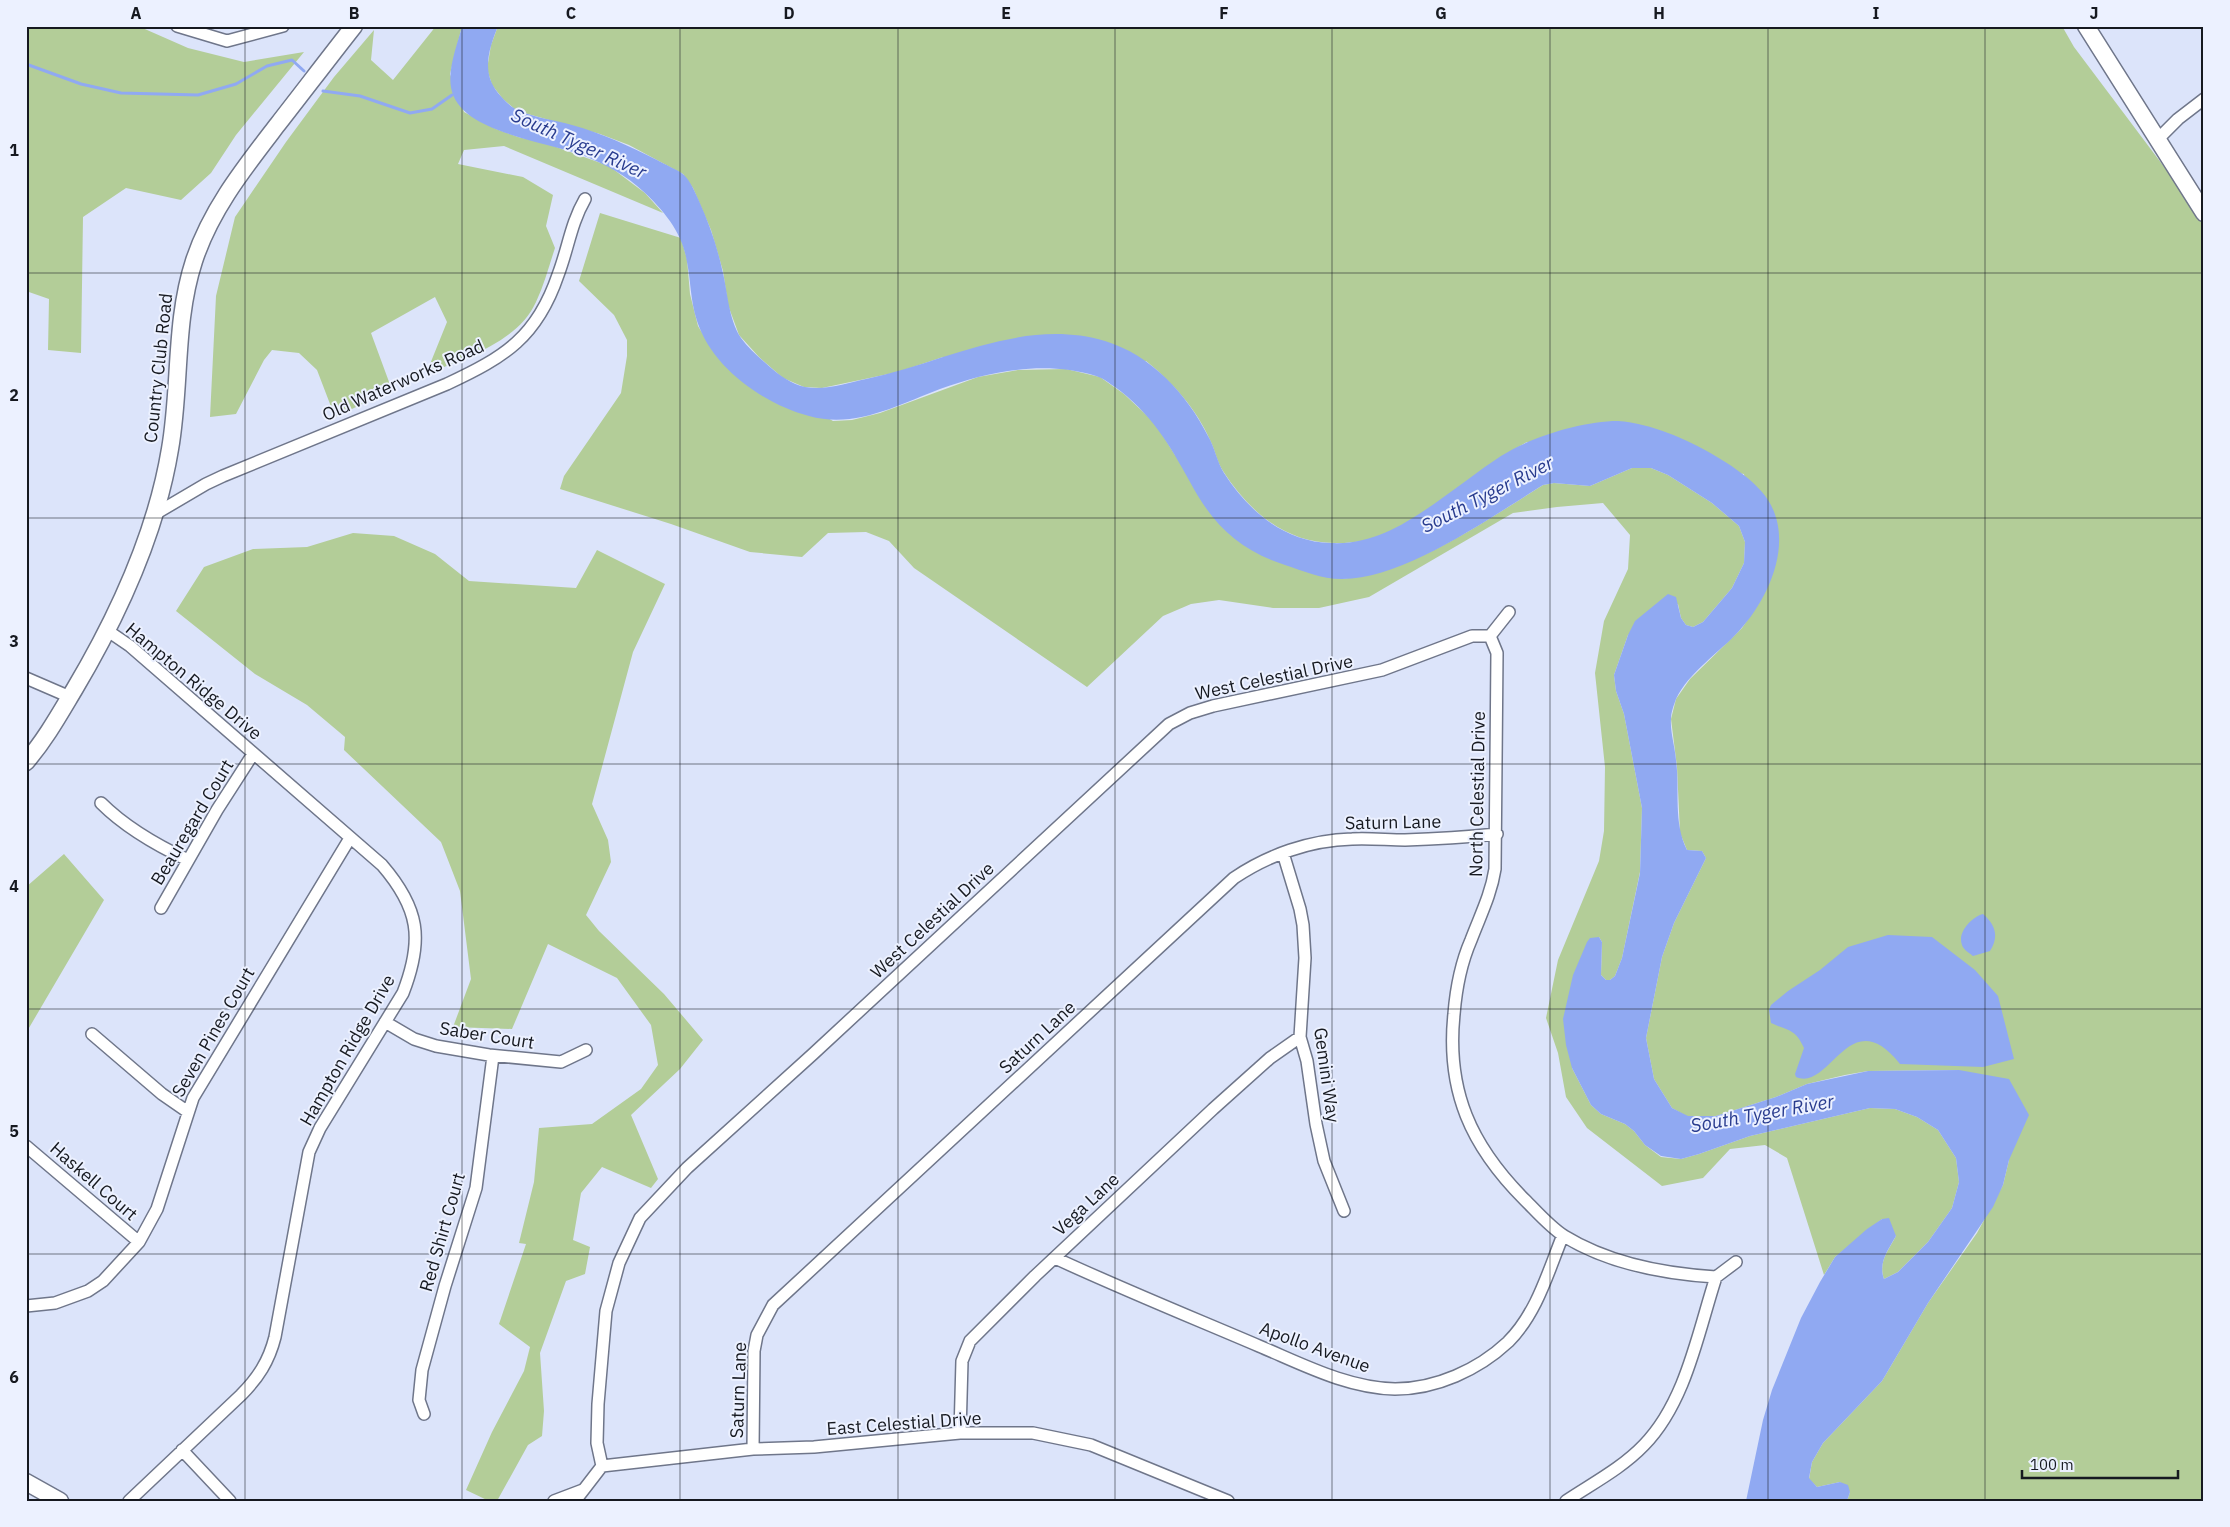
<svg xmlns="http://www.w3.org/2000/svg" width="2230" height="1527" font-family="'IBM Plex Sans',sans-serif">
<rect width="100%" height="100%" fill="#dce4fa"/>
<path fill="#b3cd98" d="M26 26H138L188 48 244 62 304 52 236 135 211 173 181 200 126 188 83 217 81 353 48 350 49 299 26 291Z
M436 26H462L450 74 464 112 496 129 518 137 548 144 609 166 645 193 663 213 504 146 464 150 458 164 523 177 553 195 546 226 555 248C549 266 544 285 536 302 518 342 464 359 426 374L447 322 435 297 371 333 392 390 335 417 317 370 299 353 272 350 264 360 236 414 210 417 216 296 235 217 286 142 334 77 374 30 371 60 393 80Z
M498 26H2062L2074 47 2204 220V1501H1847L1850 1492 1840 1482 1817 1487 1809 1479 1812 1462 1823 1443 1882 1381 1928 1303 1977 1233 2003 1185 2009 1160 1959 1070 1868 1071 1845 1075 1807 1084 1776 1097 1716 1116 1688 1117 1672 1108 1654 1079 1646 1038 1662 957 1674 923 1706 858 1702 851 1687 850 1680 833 1677 767 1671 719 1676 699 1690 679 1742 628 1761 600 1744 474 1527 442C1476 470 1434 513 1380 536 1367 541 1353 543 1339 543 1288 545 1250 513 1223 471 1217 462 1215 450 1210 440 1196 408 1172 382 1146 361L943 357 898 372 822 388 804 387 783 378 759 357 739 335 728 305 723 271 711 230 693 188 683 174 629 145 600 134 517 111 503 99 492 85 487 69 491 45Z
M600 213 681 238 687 259 690 294 698 326 713 351 833 421 852 420 880 413 978 377 1018 370 1066 369 1100 377 1124 394 1155 423 1175 455 1342 579C1417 570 1480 524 1543 485L1554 483 1590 486 1632 468H1651L1668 475 1712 503 1739 526 1745 542 1744 563 1732 588 1703 622 1693 627 1686 625 1681 618 1678 604 1628 635 1614 675 1616 691 1624 714 1642 808 1640 872 1622 958 1615 976 1610 980H1606L1601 975 1602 942 1599 937 1572 1068 1591 1105 1601 1114 1625 1124 1634 1131 1645 1145 1661 1157 1681 1159 1699 1154 1750 1136 1870 1108 1895 1109 1917 1117 1938 1130 1956 1158 1959 1182 1952 1208 1928 1242 1898 1272 1884 1279C1878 1262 1888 1251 1896 1236L1882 1219 1835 1257 1824 1275 1787 1158 1765 1145 1730 1149 1703 1178 1662 1186 1587 1128 1566 1097 1558 1053 1546 1018 1558 960 1599 861 1604 831 1605 767 1595 673 1604 621 1628 569 1630 535 1603 503 1557 507 1513 513 1369 597 1319 608H1273L1219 600 1191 604 1163 616 1087 687 914 568 889 541 866 532 828 533 802 557 750 552 671 524 560 489 564 476 621 393 627 356V340L614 315 579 281Z
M353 533 394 536 435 554 469 581 576 588 597 550 665 584 633 652 592 804 608 840 611 862 586 915 599 931 664 994 703 1040 680 1069 631 1115 658 1179 651 1188 602 1167 581 1193 573 1240 590 1247 585 1274 566 1281 540 1353 544 1411 542 1436 528 1445 497 1501H489L466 1490 492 1432 524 1371 530 1347 499 1324 526 1244 519 1243 534 1182 539 1128 592 1124 641 1089 658 1065 651 1025 617 978 548 944 512 1029 453 1027 471 979 460 891 441 842 344 750 345 737 307 705 255 674 176 611 204 567 253 549 307 547Z
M64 854 104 900 26 1033V887Z"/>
<path fill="#90a9f2" d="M462 26H498C489 49 481 72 498 93 505 101 512 109 522 112 537 118 555 120 572 125 602 133 629 146 657 160 665 165 677 169 684 175 691 182 695 192 699 201 709 223 717 246 722 269 728 292 728 318 741 338 749 349 760 358 770 367 780 376 792 384 805 387 825 391 847 383 866 379 946 362 1023 317 1105 341 1151 355 1187 394 1208 436 1215 448 1217 462 1224 473 1248 511 1285 542 1331 543 1371 545 1402 526 1434 504 1457 488 1478 471 1501 456 1531 437 1582 421 1618 421 1635 422 1652 427 1668 433 1696 443 1743 469 1762 492 1798 534 1771 596 1739 631 1719 653 1689 672 1676 699 1674 705 1671 712 1671 719 1670 732 1675 747 1676 760 1680 790 1673 822 1687 850L1702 851 1706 858 1674 923 1662 957 1646 1038 1654 1079 1672 1108 1688 1116H1716L1776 1097 1807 1084 1868 1071 1959 1070 2009 1079 2029 1115 2009 1160 2003 1185 1993 1207 1928 1303 1882 1381 1823 1443 1812 1462 1809 1478 1817 1487 1840 1482 1848 1485 1850 1492 1847 1501H1746L1763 1420 1772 1390 1801 1318 1820 1282 1835 1257 1867 1229 1882 1219 1889 1218 1896 1236C1888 1250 1878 1263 1884 1279L1898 1272 1928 1242 1952 1208 1959 1182 1956 1158 1938 1130 1917 1117 1895 1109 1870 1108 1750 1136 1699 1154 1681 1159 1661 1156 1645 1145 1634 1131 1625 1124 1601 1114 1591 1105 1572 1068 1566 1045 1563 1019 1573 975 1587 942 1590 938 1599 937 1602 942 1601 975 1606 980H1610L1615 976 1622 958 1640 873 1642 808 1624 714 1616 691 1614 675 1628 635 1635 621 1668 594 1676 597 1681 618 1686 625 1693 627 1703 622 1732 588 1744 563 1745 542 1739 526 1712 503 1668 475 1651 468H1632L1590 486 1554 483 1543 485C1491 517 1403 580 1341 579 1322 579 1303 571 1285 565 1239 550 1213 525 1190 482 1170 445 1150 412 1115 387 1109 383 1103 378 1096 376 1045 360 989 371 940 389 898 405 855 429 809 416 764 404 712 368 697 321 690 300 691 279 686 257 681 231 663 210 644 192 626 175 605 164 582 155 547 142 470 133 454 97 444 76 457 47 462 26Z
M1983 914C1996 925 1999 937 1990 951L1973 956C1969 953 1963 949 1962 945 1957 932 1972 917 1983 914Z
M1888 935 1932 937 1975 970 1998 996 2014 1059 1983 1067 1900 1064C1849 1000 1831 1092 1796 1077L1795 1074 1804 1048C1795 1028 1788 1031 1771 1023L1769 1010 1771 1005 1788 991 1820 970 1848 947Z"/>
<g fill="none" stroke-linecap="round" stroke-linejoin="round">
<path stroke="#90a9f2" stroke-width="3" d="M26 64 81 84 121 93 198 95 236 84 267 66 292 60 304 71
M323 91 360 96 410 113 432 109 452 95"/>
<g stroke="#6f768a" stroke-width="14">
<path id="street" d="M177 26 227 41 283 26
M2158 139 2178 119 2204 99
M155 514 206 484 223 476 447 384C505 357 537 337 558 275 568 249 571 223 585 199
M108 631 130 646 382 865C419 908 424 939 403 993L320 1128 309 1152 275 1337C269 1361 258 1378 241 1395L129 1501
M1490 636 1497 653 1495 869C1491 895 1480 916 1471 940 1461 963 1456 989 1454 1014 1446 1091 1471 1146 1525 1200 1537 1212 1550 1227 1564 1236 1608 1263 1665 1274 1716 1277L1736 1262
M1490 636 1509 612
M26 678 70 697
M101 803C126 828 156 845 188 860
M1283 853 1300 909 1303 925 1305 958 1300 1037 1307 1061 1316 1124 1324 1161 1344 1211
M161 908 217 810 253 754
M385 1022 414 1039 436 1046 489 1055 561 1062 586 1050
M92 1034 162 1094 188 1112
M26 1146 139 1242
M1055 1258C1122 1289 1191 1317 1259 1346 1302 1364 1347 1388 1395 1389 1436 1389 1478 1370 1508 1342 1537 1313 1548 1272 1563 1235
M26 1306 55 1303 88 1291 103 1281 139 1242 157 1209 193 1098 350 838
M424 1414 419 1400 422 1370 445 1286 476 1188 493 1056
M960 1433 962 1361 970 1341 1035 1276 1213 1109 1270 1058 1300 1037
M753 1449 754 1351 757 1335 773 1305 1234 878C1268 855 1310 840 1352 839 1370 838 1388 840 1405 840 1436 839 1467 837 1497 834
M182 1450 230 1501
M602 1466 597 1443 598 1404 606 1311 619 1263 640 1218 687 1168 813 1054 1169 724 1190 713 1213 706 1382 670 1472 636H1490
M602 1466 753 1449 814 1447 960 1433H1033L1091 1445 1228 1501
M554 1501 583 1490
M575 1501 602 1466
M1566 1501C1593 1483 1622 1468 1644 1445 1686 1402 1698 1332 1716 1277"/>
</g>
<g stroke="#6f768a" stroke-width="19">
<path id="secondary" d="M2086 26 2204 213
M26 762C45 740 59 715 74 690 118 616 156 534 170 449 181 387 174 322 194 261 211 209 245 167 278 124 303 92 328 59 354 26
M26 1482 60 1501"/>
</g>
<use href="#street" stroke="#fff" stroke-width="11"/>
<use href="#secondary" stroke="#fff" stroke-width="16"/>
</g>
<path fill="none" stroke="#161920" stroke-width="1" stroke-opacity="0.55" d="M245 26V1501M462 26V1501M680 26V1501M898 26V1501M1115 26V1501M1332 26V1501M1550 26V1501M1768 26V1501M1985 26V1501M26 273H2204M26 518H2204M26 764H2204M26 1009H2204M26 1254H2204"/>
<g text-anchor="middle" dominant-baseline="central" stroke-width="4" stroke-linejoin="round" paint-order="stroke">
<g font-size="18" fill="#161920" stroke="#ecf1ff">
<text transform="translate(158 368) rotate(-84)">Country Club Road</text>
<text transform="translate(403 380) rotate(-24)">Old Waterworks Road</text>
<text transform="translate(1274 677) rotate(-12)">West Celestial Drive</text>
<text transform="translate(194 681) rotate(40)">Hampton Ridge Drive</text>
<text transform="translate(1477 794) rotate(-89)">North Celestial Drive</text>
<text transform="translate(192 822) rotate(-59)">Beauregard Court</text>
<text transform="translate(1393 822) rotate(-1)">Saturn Lane</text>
<text transform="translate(932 920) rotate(-43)">West Celestial Drive</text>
<text transform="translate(213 1032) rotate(-60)">Seven Pines Court</text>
<text transform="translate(487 1035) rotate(9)">Saber Court</text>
<text transform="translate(1037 1037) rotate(-43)">Saturn Lane</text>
<text transform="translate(347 1050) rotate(-60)">Hampton Ridge Drive</text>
<text transform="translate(1327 1075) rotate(82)">Gemini Way</text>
<text transform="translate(94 1181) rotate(41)">Haskell Court</text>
<text transform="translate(1086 1204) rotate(-43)">Vega Lane</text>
<text transform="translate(442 1232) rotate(-74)">Red Shirt Court</text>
<text transform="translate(1315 1347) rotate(20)">Apollo Avenue</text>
<text transform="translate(738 1390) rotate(-88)">Saturn Lane</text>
<text transform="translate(904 1423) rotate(-4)">East Celestial Drive</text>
</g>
<g font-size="19" font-style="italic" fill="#293c8f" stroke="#ecf1ff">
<text transform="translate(579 143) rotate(24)">South Tyger River</text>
<text transform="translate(1487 494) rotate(-27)">South Tyger River</text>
<text transform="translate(1762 1113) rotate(-10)">South Tyger River</text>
</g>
</g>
<rect width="2230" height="1527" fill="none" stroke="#ecf1ff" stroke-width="55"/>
<path d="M2022 1470v8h156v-8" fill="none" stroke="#161920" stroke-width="2.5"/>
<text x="2030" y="1470" font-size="15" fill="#161920" stroke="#ecf1ff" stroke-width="4" paint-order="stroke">100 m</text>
<rect x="28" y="28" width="2174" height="1472" fill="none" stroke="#161920" stroke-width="2"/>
<g font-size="16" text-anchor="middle" font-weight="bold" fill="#161920">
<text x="136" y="19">A</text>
<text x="354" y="19">B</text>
<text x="571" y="19">C</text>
<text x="789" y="19">D</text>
<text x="1006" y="19">E</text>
<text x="1224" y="19">F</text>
<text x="1441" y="19">G</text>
<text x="1659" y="19">H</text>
<text x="1876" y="19">I</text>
<text x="2094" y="19">J</text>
<text x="14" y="156">1</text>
<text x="14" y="401">2</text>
<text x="14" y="647">3</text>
<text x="14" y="892">4</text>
<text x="14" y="1137">5</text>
<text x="14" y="1383">6</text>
</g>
</svg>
